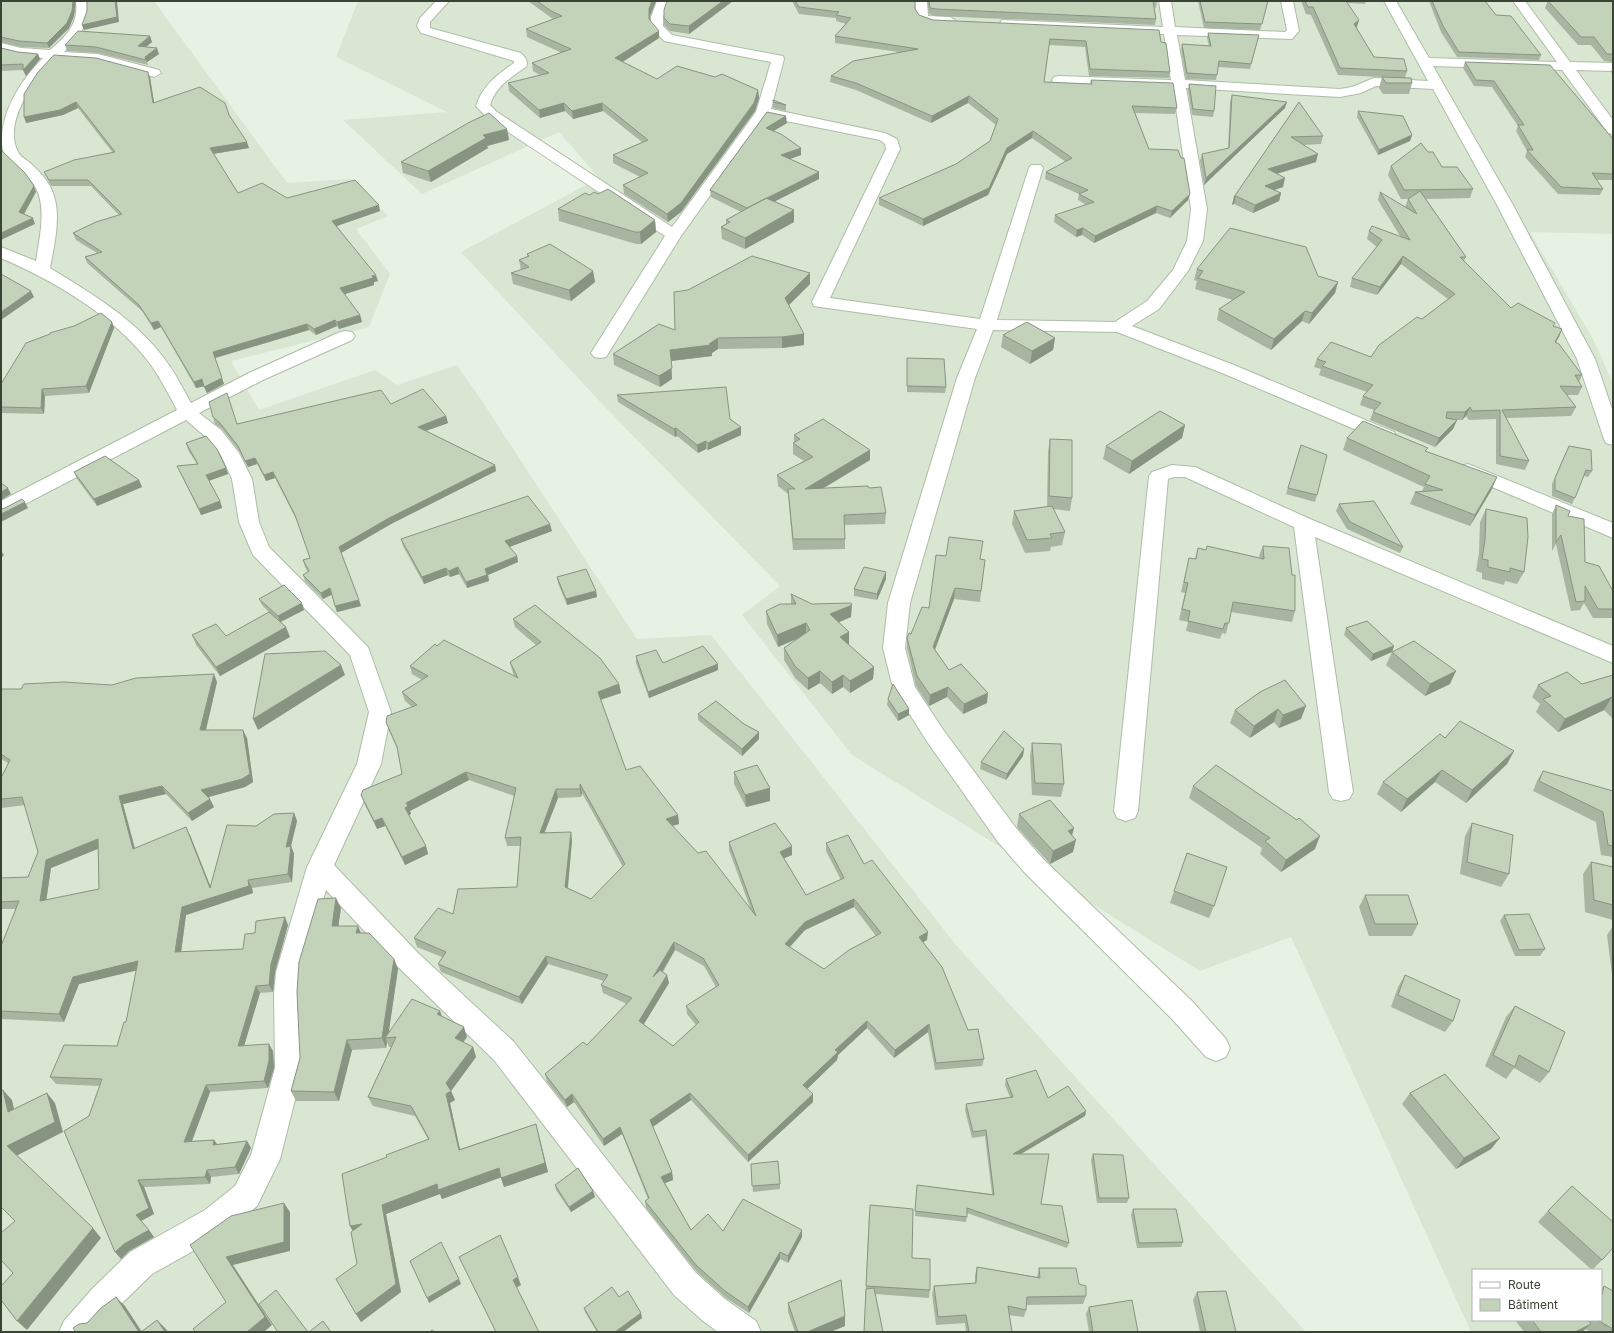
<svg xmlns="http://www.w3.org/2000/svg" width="1614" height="1333" font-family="Inter,sans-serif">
<rect width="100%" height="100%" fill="#e8f2e4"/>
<path fill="#d8e6d2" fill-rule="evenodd" d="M1 1H154L287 183 350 179 388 216 356 229 390 274 369 327 231 361 259 410 375 370 397 385 457 365 484 404 637 639 711 635 956 945 1306 1332H1Z
M358 1H1613V234L1530 232 1593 339 1613 383V1332H1471L1291 937 1200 971 852 755 742 615 780 586 604 406 461 252 599 178 559 132 422 194 343 120 447 112 336 57ZM1473 1270H1601V1320H1473Z"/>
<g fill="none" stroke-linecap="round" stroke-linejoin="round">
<g stroke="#aebda7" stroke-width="2">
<path id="minor" d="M76 1H88C91 23 79 37 64 52L98 54 159 70 161 73 154 77 98 62 56 59C36 78 2 121 18 152 20 156 25 159 29 162 40 172 50 182 54 196 61 219 54 245 50 268 92 294 137 320 166 361 176 374 183 389 191 403L251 372 340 332 346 331 352 332 355 336 352 340 263 380 199 413 221 430 239 453 252 479 259 522 269 547 368 647 391 712 381 764 334 865 418 953 514 1042 696 1273 725 1299 756 1321 761 1332H718L703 1321 674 1295 494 1060 400 969 326 890 302 972 300 994 303 1068 280 1159 257 1206 227 1232 152 1274 114 1311 96 1332H59L64 1321 92 1289 130 1252 205 1210 235 1186 251 1155 275 1068 274 994 276 972 307 867 357 764 369 712 350 655 253 555 239 522 232 479 221 455 207 438 186 420 8 513 1 515V501L177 410C169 395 161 379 151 365 115 316 56 282 1 258V247L36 261C39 240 45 217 39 195 33 177 17 170 6 157 3 153 3 149 2 145 0 112 21 80 43 58L21 56 1 51V43L21 48 50 50C66 36 79 24 76 1Z
M436 1H449L430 22V28L521 53 526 59 527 64 526 67C511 77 495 87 490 105L497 112 672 227 756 112 771 62 664 41 651 27V17L657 1H669L663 17V26L672 35 783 56 784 59 771 109 885 133 897 139 900 149 830 298 980 319 1029 168 1031 165H1041L1043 168 997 320 1115 322 1147 301 1173 270 1187 241 1191 209 1173 88 1059 84 1054 83 1052 80 1054 77 1059 76 1171 80 1164 34 1006 27 1002 26 1000 23 1002 20 1163 27 1159 1H1171L1175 27 1285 32 1287 30 1281 1H1293L1299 31 1292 39 1177 35 1185 80 1340 89 1352 87 1374 78 1428 81 1384 1H1396L1429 58 1557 62 1513 1H1525L1570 62 1613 63V71L1576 70 1613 120V134L1608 133 1562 70 1433 66 1513 205 1595 359 1613 412V445L1606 443 1604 439 1577 359 1497 205 1433 89 1376 86 1361 93 1340 97 1186 88 1207 209 1203 241 1188 271 1159 309 1132 326 1234 365 1394 432 1396 436 1394 440 1387 442 1380 440 1222 373 1117 332 993 330 975 378 910 603 905 648 915 687 944 731 1016 828 1043 859 1192 1001 1226 1039 1230 1048 1226 1057 1216 1061 1206 1057 1172 1019 1025 873 998 842 928 743 893 688 883 648 888 603 957 378 977 329 820 307 814 306 812 302 886 149 885 144 880 140 766 117 681 236 606 357 600 358 594 357 591 353 665 236 487 118 476 106C482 86 498 74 514 63V61L421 33 417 26 420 18Z
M915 1H927L928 16 950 17 956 21 950 25 920 22 916 17Z
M1468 464 1613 523V538L1461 474 1458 470 1461 466Z
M1172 465 1195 467 1310 519 1613 646V663L1315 537 1353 792 1349 799 1341 801 1333 799 1329 792 1294 527 1185 477H1174L1168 479 1138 811 1135 818 1126 821 1117 818 1114 811 1149 476 1152 472Z"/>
</g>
<use href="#minor" fill="#fff" fill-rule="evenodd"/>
</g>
<path fill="#a8b5a0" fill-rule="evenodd" d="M1 1H76L74 16 69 28 49 48 21 47 1 42Z
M528 1H656L650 16V20L659 38 623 62 657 79 758 90 759 98 755 111 681 212 668 222 624 194 623 185 640 177 613 163V155L642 142 603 111 573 119 565 111 540 118 509 91 508 83 540 75 533 71 532 63 562 53 527 37 526 29 553 19Z
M733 1 689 34 670 31 664 25V18Z
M792 1H915V9L919 15 933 20 1161 42 1170 72 1169 78 1089 76 1085 47 1049 45 1044 82 1090 84 1091 80 1177 108 1175 114 1135 113 1149 149 1190 194 1188 200 1170 218 1156 213 1094 243 1082 235 1076 237 1054 222 1055 215 1086 205 1078 200 1079 194 1045 179 1046 172 1066 162 1032 138 1007 154 988 195 923 226 879 205V198L956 164 990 141 996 125 968 103 931 123 856 90 830 82 831 76 899 52 835 43V36L846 24 836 21V18L799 14Z
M927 1H1157L1156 8 1154 7 1156 19 1155 25 935 16 929 14Z
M1198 1H1268L1260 30 1204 28Z
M1301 1H1366L1365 4 1347 3 1357 27H1356L1374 57 1407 71 1405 78 1412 83 1409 94H1383L1379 88 1382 77 1338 75 1311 15 1306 14Z
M1429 1H1485L1496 15 1541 55 1539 60 1457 57 1441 32Z
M1546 1H1613V62L1604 61 1591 45H1578L1545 8 1547 3Z
M1208 33 1259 35 1250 69 1218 67 1216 80 1186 79 1181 50 1182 44 1209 46 1207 38Z
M150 36 152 42 145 47 159 54 147 62 148 65 98 53 67 51 65 45Z
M1 48 18 52 38 54 40 59 26 76 23 70 1 71Z
M96 58 150 77 154 102 229 115 249 148 213 154 238 193 287 198 380 211 337 226 378 281 374 282V285L344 294 360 315 362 322 339 329 337 326 316 335 309 330 215 358 224 384 207 393 204 386 196 388 161 327 154 330 142 311 87 263 85 257 97 253 76 240 73 233 119 215 91 186H51L44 172 113 153 78 108 63 115 26 123Z
M1465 62 1613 139V180H1596L1603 189 1600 195 1558 194 1525 157 1527 151 1516 131 1518 126 1492 87 1474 86 1463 68Z
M1613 67V76L1611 72Z
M1189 84 1214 111 1213 117 1192 115 1188 90Z
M1232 95 1285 108 1204 185 1200 161 1202 154 1228 149 1230 102Z
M773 102 786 105V111L773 108Z
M1299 102 1323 136 1321 144 1303 145 1316 162 1277 174 1283 187 1274 190 1281 193 1279 201 1253 213 1234 204 1232 205 1234 197Z
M1358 111 1412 135 1410 141 1378 155 1357 117Z
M767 112 787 123 773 131 801 155 790 159 819 172V179L774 201 794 210V222L745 249 722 239 721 227 726 224V220L741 212 711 197 710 190Z
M507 129 509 140 487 146 488 148 431 182 403 173 401 162Z
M1428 152 1442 167 1473 189 1470 198 1426 199 1466 257 1464 261 1511 308 1554 326 1562 329 1556 342 1582 375 1579 382 1582 387 1578 395H1567L1576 407 1571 416 1506 418 1529 461 1525 470 1496 464V419L1469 420 1466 416 1462 420H1457L1453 429 1435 447 1370 420 1373 412 1374 410 1360 405 1363 396 1367 392 1319 375 1321 369 1314 367 1317 359 1371 357 1448 299 1401 264 1377 295 1350 287 1352 278 1377 247 1367 239 1369 231 1400 236 1378 200 1380 192 1406 208 1405 207 1408 199H1401L1388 175 1391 166Z
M558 209 655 220 656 232 641 244H636L559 221Z
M527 254 593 271 595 282 571 301 513 284 511 273 521 270 519 260 527 257Z
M1197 269 1318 276 1338 282 1335 293 1309 324 1302 321 1271 350 1217 320 1219 309 1233 300 1195 289 1197 281 1194 280Z
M810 284 789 305 804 334V345L782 348 718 349 712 353V356L671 361 672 379 660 387 614 365 613 354 675 330Z
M112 322 114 328 89 393 45 396 44 414 1 413V384Z
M1003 335 1055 338 1053 350 1030 364 1001 347Z
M907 358 946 387 945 393 907 392Z
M617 395 730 419 741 435 708 450 706 449 698 453 677 436 675 437 618 402Z
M391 404 446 416 448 423 426 431 495 465 496 471 391 524 341 553 361 606 337 612 332 595 323 599 305 581 303 575 308 572 305 567 303 560 310 558 297 521 275 478 266 481 257 464 248 467 240 452 222 429 215 424 213 417 237 424Z
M1185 425 1182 438 1129 474 1103 459 1106 446Z
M794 435 870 450V460L824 488H869L886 513 885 524 844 525 845 539V549L793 550 788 494 778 486 777 475 804 461 793 454V443H794Z
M1347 438 1426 451 1492 489 1470 526 1410 504 1415 492 1422 491 1424 487 1343 450Z
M1050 439 1072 498 1070 511 1053 509 1065 532 1062 545 1051 547 1050 551 1025 553 1012 524 1014 511 1047 507 1048 451Z
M186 443 226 468 228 474 209 481 220 501 222 508 201 515 180 472 177 466 197 464 188 450Z
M1301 445 1317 495 1315 502 1286 494Z
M1566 452 1592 471 1588 477 1584 476 1572 504 1552 496V484Z
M74 472 139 480 142 487 97 506 77 479Z
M1339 504 1403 547 1400 553 1347 529 1336 511Z
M1556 505 1568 516 1585 562 1613 591V618H1593L1584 603 1580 610 1571 611 1556 544 1552 551V514Z
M1486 509 1524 572 1517 584 1505 581 1504 585 1482 579V573L1476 571 1479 553 1480 522Z
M552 531 509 547 517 556 518 562 488 575 489 581 467 588 459 574 450 577 448 575 424 584 403 546 401 539Z
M1263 546 1295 611 1292 622 1231 612 1226 634 1222 633 1220 639 1186 631 1188 622 1179 620 1185 593 1181 592 1189 558 1195 559 1198 548 1260 558 1259 556Z
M980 559 985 560 980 602 954 599 935 650 949 670 987 703 963 714 947 697 929 706 916 686 907 648V638L929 608Z
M886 572V579L877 600 854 596V589Z
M557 577 596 591 597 597 567 605 558 583Z
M791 594 812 604 851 617 839 622 849 644 848 645 874 667 873 679 850 693 843 687 832 694 820 683 808 690 795 678 784 660V648L798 638 778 647 767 624 766 611 791 604Z
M259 599 304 610 281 622 290 637 220 676 196 645 192 635 226 636 269 612 262 605Z
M513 619 619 684 621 693 601 700 626 770 678 815 679 824 672 826 751 910 729 850V842L792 855 784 858 806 895 841 880 826 851V843L864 864 927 940 923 942 968 1030 984 1059 982 1066 935 1070 928 1032 894 1058 867 1028 838 1055 837 1060 807 1089 813 1102 748 1162 691 1100 653 1127 672 1172 673 1180 665 1183 691 1230 723 1231 802 1237 788 1263 780 1259 749 1313 726 1298 697 1272 646 1208 645 1201 648 1199 622 1134 604 1146 574 1102 567 1107 547 1082 545 1074 587 1045 627 1004 603 993 601 985 604 981 548 964 522 1004 441 972 438 964 442 957 417 947 414 938 453 914 517 887 521 846H507L505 838 514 796 469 780 410 811 411 814 409 815 426 846 428 854 405 865 385 826 377 829 364 803 361 795 402 774 398 751 389 730 386 722 412 707 405 701 402 692 422 680 412 674 410 666 437 646 514 676 512 670 510 662 536 645 515 627ZM582 793 623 867 591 899 568 888 572 840 545 832 558 798 581 797ZM854 907 876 936 824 969 790 947 805 930ZM675 950 704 966 716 987 686 1006 687 1014 696 1025 673 1046 643 1024 669 983 663 972Z
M1346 628 1394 646 1392 652 1371 661 1344 635Z
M1392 652 1450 684 1425 696 1386 665Z
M636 656 663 663 718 664V670L649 698 636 663Z
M1613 675V719L1604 710 1558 732 1536 712 1540 704 1532 697 1538 685 1582 684Z
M217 682 206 730 247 738 253 782 245 787 208 797 214 807 192 821 166 794 123 804 135 848 190 835 211 887 256 826 294 813 297 821 291 846 294 854 292 882 252 888 253 893 186 915 181 952 243 949 255 933 288 925 275 972 273 992 260 993 244 1045 273 1051 274 1068 268 1088 210 1092 192 1141 214 1140 217 1144 247 1141 251 1148 239 1174 211 1177 210 1184 144 1187 154 1214 141 1221 154 1237 129 1251 121 1259 89 1116 100 1086 56 1084 50 1077 117 1046 126 1022 137 970 79 984 64 1022 1 1019V946L16 909H1V878L28 877 38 852 25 805 1 808V778L8 763 1 759V689H21L112 685ZM98 849 99 889 46 900 51 868Z
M1260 692 1301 719 1279 728 1274 722 1250 738 1230 723 1235 710Z
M888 699 909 709V715L898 721 887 705Z
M698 714 744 724 759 732V739L742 756 698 720Z
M1445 738 1514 751 1507 764 1466 803 1435 782 1401 812 1377 794 1383 782Z
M1032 743 1064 784 1061 797 1032 795 1030 756Z
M1024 749 1023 756 1006 780 980 769 981 762Z
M1543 771 1613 791V857L1601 855 1596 822 1533 791 1537 781Z
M734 772 770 801 746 807 734 784Z
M1193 786 1315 849 1281 872 1260 854 1262 848 1189 798Z
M1019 814 1072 836 1073 852 1050 864 1017 827Z
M1472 823 1509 874 1501 887 1460 874 1465 836Z
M1591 862 1613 867V920L1585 912 1583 874Z
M1174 891 1214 906 1209 918 1170 903Z
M1365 895 1418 924 1412 936H1369L1359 907Z
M341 908 338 926 361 933 394 959 398 969 388 1033 440 1011 442 1016 467 1037 463 1042 473 1047 476 1057 451 1091 455 1100 450 1103 460 1149 536 1124 548 1172 504 1187 501 1177 442 1199 440 1194 386 1214 401 1292 361 1322 356 1314 357 1264 353 1231 350 1226 387 1157 428 1139 415 1116 373 1106 368 1097 391 1047H389L387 1042 386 1048 352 1050 339 1101H296L291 1091Z
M1504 915 1545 949 1540 956H1515L1500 921Z
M1613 926V982L1607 935Z
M1405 975 1453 1021 1445 1032 1391 1007 1398 987Z
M1515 1006 1549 1072 1540 1083 1514 1068 1506 1079 1485 1066 1506 1017Z
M1006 1079 1048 1098 1086 1111 1085 1116 1021 1154 1041 1204 1069 1243 1067 1248 967 1213 966 1222 915 1216 917 1185 992 1194 985 1136 972 1138 965 1110 966 1104 1010 1097 1005 1085Z
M1410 1093 1491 1149 1456 1169 1402 1104Z
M1093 1154 1129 1198 1127 1203H1097L1091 1160Z
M751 1164 780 1184V1189L753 1192Z
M555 1185 595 1197 571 1212 556 1190Z
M1133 1209 1183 1242 1181 1247 1137 1248 1131 1215Z
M1548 1211 1602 1260 1592 1270 1538 1222Z
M869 1213 912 1258 930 1290 929 1298 875 1294 864 1332Z
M977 1267 1037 1277 1039 1268 1079 1284 1086 1296 1083 1304 1026 1305V1310L1024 1317 1009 1315 1012 1332H966L965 1323 936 1325 932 1294 934 1286 975 1283V1275Z
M1604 1286 1613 1291V1332H1591L1585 1329 1582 1332H1524L1515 1320H1601V1289Z
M1197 1292 1236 1332H1200L1193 1300Z
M619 1297 642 1318 623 1332H597L585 1312 584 1308Z
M788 1303 845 1326 830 1332H795L788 1312Z
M1089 1307 1138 1332H1089L1086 1314Z"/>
<path fill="#889482" d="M73 1H76L74 16 69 28 49 48 47 43Z
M115 1H117L119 22 84 30 82 25Z
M652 1H656L650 16V27L649 9Z
M723 1H733L689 34V26Z
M1359 20 1357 27 1352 31 1354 24Z
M659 31V38L616 66 615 58Z
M150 36 152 42 140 52 138 46Z
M157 48 159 54 147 62 148 65 145 57Z
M38 54 40 59 26 76 23 70Z
M148 72 150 77 155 109 153 103Z
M758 90 759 98 755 111 681 212 668 222 667 214Z
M969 96 968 103 931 123 932 116Z
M76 102 78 108 63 115 26 123 24 117Z
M1287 102 1285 108 1204 185 1206 178Z
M564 103 565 111 540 118 539 110Z
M602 103 603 111 573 119 572 111Z
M786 116 787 123 767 135 766 128Z
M507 129 509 140 487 146 488 148 431 182 428 171 483 135Z
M1033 131 1032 138 1007 154 988 195 923 226V219L1007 148Z
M1412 135 1410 141 1378 155 1379 150Z
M247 142 249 148 212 154 210 148Z
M801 148V155L781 162V155Z
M1318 154 1316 162 1266 177 1268 169Z
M819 172V179L748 215 747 208Z
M1285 178 1283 187 1263 194 1265 186Z
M34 186 36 192 22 218 19 212Z
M1281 193 1279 201 1253 213 1255 205Z
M1190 194 1188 200 1170 218 1172 211Z
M1236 196 1234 204 1232 205 1234 197Z
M379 205 380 211 334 227 332 221Z
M1157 206 1156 213 1094 243 1095 236Z
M794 210V222L745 249V238Z
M33 218 35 224 1 240V233Z
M655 220 656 232 641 244 640 232Z
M1083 228 1082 235 1076 237 1077 230Z
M1403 256 1401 264 1377 295 1380 287Z
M593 271 595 282 571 301 569 290Z
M810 273V284L785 309V298Z
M376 275 378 281 374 282V285L342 295 340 288Z
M1338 282 1335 293 1309 324 1312 313Z
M31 291 34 297 1 320V312Z
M1305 311 1302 321 1271 350 1274 339Z
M360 315 362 322 339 329 337 322Z
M335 320 337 326 316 335 314 329Z
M158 321 161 327 154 330 151 323Z
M112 322 114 328 89 393 86 386Z
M307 324 309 330 215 358 224 384 207 393 204 387 213 352Z
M1562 329 1559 337 1551 350 1555 342Z
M804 334V345L782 348V337Z
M718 338V349L712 353V356L671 361 672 379 660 387 659 376 670 350 709 344Z
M1055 338 1053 350 1030 364 1032 351Z
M202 379 205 386 196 388 194 382Z
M42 389 45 396 44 414 41 408Z
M1470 407 1466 416 1462 420 1465 412Z
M446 416 448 423 420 433 418 427Z
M1457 420 1453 429 1435 447 1439 438Z
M1185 425 1182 438 1129 474 1132 461Z
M741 427V435L708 450V443Z
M676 428 677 436 675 437 674 429Z
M706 441V449L698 453 697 445Z
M870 450V460L805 499V489Z
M255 458 257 464 248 467 245 461Z
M495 465 496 471 391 524 341 553 339 547 389 518Z
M226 468 228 474 208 481 206 475Z
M273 472 275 478 266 481 264 475Z
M1497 477 1492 489 1470 526 1475 515Z
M139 480 142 487 97 506 94 499Z
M8 488 11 494 1 500V492Z
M220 501 222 508 201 515 199 509Z
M25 502 28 508 1 522V514Z
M550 524 552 531 507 548 505 541Z
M1 551 4 555 1 558Z
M517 556 518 562 488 575 489 581 467 588 466 582 485 569Z
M458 567 459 574 450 577 449 571Z
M446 568 448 575 424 584 422 577Z
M886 572V579L877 600V594Z
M330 588 332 594 323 599 321 593Z
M955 588 954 599 932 657 933 647Z
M596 591 597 597 567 605 566 599Z
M359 600 361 606 337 612 335 606Z
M302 603 304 610 280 622 278 616Z
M852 605 851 617 830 626V614Z
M806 623V635L778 647 777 635Z
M286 627 290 637 220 676 216 667Z
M849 632V644L840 649V637Z
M1394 646 1392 652 1371 661 1373 654Z
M718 664V670L649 698 648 692Z
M341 665 345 675 258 730 253 719Z
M874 667 873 679 850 693V681Z
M820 671V683L808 690V678Z
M1456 671 1450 684 1425 696 1430 684Z
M214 674 217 682 204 738 200 730Z
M843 675V687L832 694V682Z
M619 684 621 693 599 700 598 692Z
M948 687 947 697 929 706 930 695Z
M988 693 987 703 963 714 964 704Z
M1612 697 1604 710 1558 732 1565 719Z
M1306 706 1301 719 1279 728 1283 715Z
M909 709V715L898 721V714Z
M1278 709 1274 722 1250 738 1254 726Z
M243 730 247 738 253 782 245 787 205 798 201 790Z
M759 732V739L742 756V749Z
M1024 749 1023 756 1006 780 1007 774Z
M1514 751 1507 764 1466 803 1472 790Z
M1442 770 1435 782 1401 812 1407 799Z
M466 772 469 780 410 811 411 814 407 816 405 808 406 803Z
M580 784 582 793 581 797 580 789Z
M162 786 166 794 123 804 137 857 133 849 119 796Z
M770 788V801L746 807 745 795Z
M556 789 558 798 541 841 540 833Z
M210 799 214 807 192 821 188 813Z
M294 813 297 821 291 846 294 854 292 882 288 874 286 847Z
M678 815 679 824 667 827 666 819Z
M382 818 385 826 377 829 374 821Z
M186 827 190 835 214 896 210 888Z
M1074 828 1071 840 1068 831Z
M571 832 572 840 567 895 565 887Z
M1320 836 1315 849 1281 872 1286 860Z
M98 839 102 847 51 868 45 909 40 901 46 860Z
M1076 840 1073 852 1050 864 1053 851Z
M426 846 428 854 405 865 402 857Z
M792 846V855L780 860V852Z
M248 880 252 888 253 893 186 915 180 960 175 952 182 907Z
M336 898 341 908 337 936 332 926Z
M854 899V907L805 930 785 952V944L805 922Z
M285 917 288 925 275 972 273 992 269 985 271 964Z
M358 926 362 936 356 933Z
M928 932 927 940 918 945 919 937Z
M674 942 675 950 654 985 653 977Z
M546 956 548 964 522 1004 519 997Z
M394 959 398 969 388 1038H385L387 1042 386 1048 382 1038Z
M138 961 143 969 79 984 64 1022 59 1014 73 977Z
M667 975 669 983 641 1029 639 1021Z
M256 986 260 993 242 1053 238 1046Z
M440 1011 443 1020 437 1014Z
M867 1021V1028L838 1055 837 1060 803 1093V1085L835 1050Z
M929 1024 928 1032 894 1058 895 1050Z
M464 1027 467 1037 459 1048 455 1038Z
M347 1040 352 1050 339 1101 334 1092Z
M269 1044 273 1051 274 1068 268 1088 264 1081Z
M473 1047 476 1057 451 1091 455 1100 450 1103 462 1159 459 1150 446 1094V1083Z
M206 1085 210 1092 189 1149 184 1142Z
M3 1090 12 1100 17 1122 8 1112Z
M47 1093 55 1103 63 1132 16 1156 7 1146Z
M690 1093 691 1100 651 1128 650 1120Z
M572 1094 574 1102 567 1107 565 1100Z
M813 1094V1102L748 1162V1155Z
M1086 1111 1085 1116 1012 1159 1013 1154Z
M536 1124 548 1172 504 1187 501 1178Z
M620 1127 622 1134 604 1146 603 1139Z
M1500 1138 1491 1149 1456 1169 1464 1158Z
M214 1140 219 1147 213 1145Z
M247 1141 251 1148 239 1174 235 1167Z
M499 1168 502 1177 442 1199 440 1194 386 1214 401 1292 361 1322 356 1314 382 1205 437 1184Z
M207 1170 211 1177 210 1184 205 1177Z
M672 1172 673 1180 663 1184 661 1177Z
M138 1180 144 1187 154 1214 141 1221 136 1215Z
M593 1191 595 1197 571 1212 569 1207Z
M284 1203 290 1212V1251L233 1265 272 1325 264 1332H247L226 1257Z
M362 1224 355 1235 350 1226Z
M93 1228 101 1238 27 1330 17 1321Z
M149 1230 154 1237 129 1251 121 1259 115 1252 124 1244Z
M802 1230V1237L788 1263V1256Z
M780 1252V1259L749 1313 748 1307Z
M518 1277 521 1285 516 1288 513 1280Z
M459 1279 461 1284 429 1303 427 1298Z
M116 1297 125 1306 142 1332H139Z
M641 1313 642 1318 623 1332H615Z
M845 1316V1326L830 1332H807Z
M157 1320 166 1329 168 1332H165Z
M1591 1324 1582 1332H1575Z"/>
<path fill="#c3d3ba" stroke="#889482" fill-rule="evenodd" d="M1 1H73L72 11 67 23 47 43 19 41 1 37Z
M87 1H115L117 17 82 25 87 11Z
M537 1H652L649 9V19L659 31 615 58 657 79 677 66 715 77 722 74 758 90 754 103 681 203 667 214 623 185 648 173 613 155 648 140 602 103 572 111 564 103 539 110 508 83 549 73 532 63 571 49 526 29 562 16 551 11Z
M667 1H723L689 26 670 24 664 18V10Z
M795 1H915V9L919 15 933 20 1159 30 1161 42 1166 43 1170 72 1090 69 1086 41 1050 39 1044 82 1092 84 1091 80 1173 83 1177 108 1132 106 1149 149 1178 150 1181 158H1184L1190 194 1172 211 1157 206 1095 236 1083 228 1077 230 1055 215 1094 202 1079 194 1088 190 1046 172 1072 158 1033 131 1007 148 989 188 923 219 879 198 956 164 990 141 998 119 969 96 932 116 856 83 831 76 853 61 918 49 835 36 851 18 836 15 839 12 799 7Z
M929 1H1157H1153L1156 19 936 9 930 8Z
M1200 1H1268L1262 24 1205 22Z
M1305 1H1346L1359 20 1354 24 1374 57 1404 59 1407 71 1340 68 1313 7H1308Z
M1432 1H1485L1496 15 1511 16 1541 55 1459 52 1443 26Z
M1548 1H1613V54H1607L1594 37H1581Z
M78 31 150 36 138 46 157 48 145 57 146 60 96 47 65 45Z
M1208 33 1259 35 1251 64 1219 61 1217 75 1187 73 1182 44 1211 46Z
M1 48 18 52 38 54 23 70V64L1 65Z
M54 55 96 58 148 72 153 103 200 87 225 103 229 115 247 142 210 148 238 193 262 183 287 198 355 180 379 205 332 221 376 275 372 276 373 278 340 288 360 315 337 322 335 320 314 329 307 324 213 352 222 378 204 387 202 379 194 382 158 321 151 323 139 305 85 257 102 252 73 233 96 222 122 214 88 180H49L44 172 74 160 115 152 76 102 60 110 24 117V94L38 72Z
M1465 62 1550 65 1613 139V174L1592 173 1603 189 1561 187 1527 150H1533L1518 125H1524L1494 81 1476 80Z
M1382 77 1411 78 1412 83H1386Z
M1189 84 1216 86 1214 111 1193 109Z
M1232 95 1287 102 1206 178 1202 154 1229 148Z
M773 100 786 105 773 102Z
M1299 102 1323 136 1291 137 1318 154 1268 169 1285 178 1265 186 1281 193 1255 205 1236 196 1234 197Z
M1358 111 1403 116 1412 135 1379 150Z
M767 112 786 116 766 128 781 134 801 148 781 155 819 172 747 208 710 190Z
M489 113 507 129 483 135 486 138 428 171 401 162 468 123Z
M1421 143 1428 152H1433L1442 167H1457L1473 189 1404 190 1391 166Z
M1 150 25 173 32 183 34 186 19 212 33 218 1 233Z
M608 189 655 220 640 232H635L558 209 585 193 590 195 594 192 598 194Z
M1420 191 1466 257H1460L1511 308 1518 303 1555 323 1553 326 1562 329 1555 342 1559 344 1582 375H1575L1582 387 1560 386 1576 407 1502 410 1529 461 1500 456V410L1472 411 1470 407 1465 412H1447L1446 418 1457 420 1439 438 1373 412 1381 403 1363 396 1373 385 1322 366 1326 362 1317 359 1331 342 1371 357 1379 345 1417 317 1422 319 1455 294 1403 256 1380 287 1352 278 1382 240 1369 231 1372 226 1410 240 1380 192 1417 214 1408 199Z
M766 198 794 210 745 238 721 227 730 222 726 220Z
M1230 228 1306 247 1318 276 1338 282 1312 313 1305 311 1274 339 1219 309 1245 292 1198 278 1203 271 1197 269Z
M550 244 593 271 569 290 511 273 529 267 519 260 529 256 527 254Z
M752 256 810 273 785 298 804 334 782 337 718 338 709 344 711 345 670 350 672 368 659 376 613 354 659 324 675 330 674 292 688 290Z
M1 274 31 291 1 312Z
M101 313 112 322 86 386 42 389 41 408 1 407V384L26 343 50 334V333L74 326Z
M1027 322 1055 338 1032 351 1003 335Z
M907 358 944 359 946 387 907 386Z
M726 387 730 419 741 427 708 443 706 441 697 445 676 428 674 429 617 395Z
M423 389 446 416 418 427 495 465 389 518 339 547 359 600 335 606 330 588 321 593 303 575 309 571 303 560 310 558 295 515 273 472 264 475 255 458 245 461 238 446 220 423 213 417 209 402 227 393 237 424 381 390 391 404Z
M1160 411 1185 425 1132 461 1106 446Z
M823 419 870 450 805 489 868 486 869 488 881 487 886 513 844 515 845 539H793L788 489H795L777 475 813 457 793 443 800 439 794 435Z
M1363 421 1428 448 1425 451 1497 477 1475 515 1415 492 1443 490 1425 484 1430 476 1347 438Z
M206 436 217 449 226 468 206 475 220 501 199 509 177 466 198 464 186 443Z
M1050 439 1072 440V498L1049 496Z
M1301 445 1327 455 1317 495 1288 488Z
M1569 446 1591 450 1592 471 1586 470 1575 498 1555 490V478Z
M105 456 139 480 94 499 74 472Z
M1 483 8 488 1 492Z
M528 496 550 524 505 541 517 556 485 569 487 575 466 582 458 567 449 571 446 568 422 577 401 539Z
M22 499 25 502 1 514V509L5 508Z
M1374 501 1403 547 1350 522 1339 504Z
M1556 505 1570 511 1568 516 1584 519 1585 562 1599 566 1613 591V609H1598L1585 586V601L1576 602 1561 535 1556 542Z
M1052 506 1065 532 1050 534 1052 538 1027 540 1014 511Z
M1486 509 1527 518 1528 537 1524 572 1510 568V572L1488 567V560L1482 559 1485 540Z
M949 537 983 541 980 559 985 560 981 591 955 588 933 647 949 670 961 664 988 693 964 704 948 687 930 695 917 676 907 638 909 633 911 634 922 607 929 608 936 555 946 556Z
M1207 546 1264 559 1263 546 1289 548 1292 575H1295V611L1233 602 1229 623H1225L1223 629 1188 621 1190 611 1182 609 1188 583 1184 582 1189 558 1196 559 1198 548 1206 550Z
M864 567 886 572 877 594 854 589Z
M586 569 596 591 566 599 557 577Z
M284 585 302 603 278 616 259 599Z
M791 594 812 604 851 603 852 605 830 614 849 632 840 637 874 667 850 681 843 675 832 682 820 671 808 678 795 666 784 648 810 630 806 623 777 635 766 611 780 604H796Z
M535 605 600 658 619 684 598 692 626 770 640 766 678 815 666 819 698 853 706 851 756 916 729 842 775 823 792 846 780 852 806 895 844 878 826 843 848 835 864 864 872 860 928 932 919 937 942 967 968 1030 978 1029 984 1059 936 1063 929 1024 895 1050 867 1021 835 1050 838 1052 803 1085 813 1094 748 1155 690 1093 650 1120 672 1172 661 1177 691 1230 708 1214 723 1231 743 1199 802 1230 788 1256 780 1252 748 1307 725 1291 696 1265 645 1201 649 1198 620 1127 603 1139 572 1094 565 1100 545 1074 583 1042 587 1045 632 998 601 985 608 975 546 956 519 997 438 964 446 952 414 938 438 908 453 914 458 889 517 887 521 837 505 838 516 788 466 772 406 803 408 806 405 808 426 846 402 857 382 818 374 821 361 795 363 790 402 774 397 747 386 722 387 716 417 705 402 692 428 676 410 666 435 644 437 646 444 640 518 678 510 662 541 642 513 619ZM580 784 625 864 591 899 565 887 571 832 540 833 556 789H580ZM854 899 881 933 849 950 824 969 785 944 805 922ZM674 942 703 958 719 985 686 1006 699 1022 673 1046 639 1021 667 975 660 970 653 977Z
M269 612 286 627 216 667 192 635 216 624 226 636Z
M1367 621 1394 646 1373 654 1346 628Z
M1414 641 1456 671 1430 684 1392 652Z
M703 646 718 664 648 692 636 656 656 650 663 663Z
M325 651 341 665 253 719 265 654Z
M1567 672 1582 684 1613 675V698L1612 697 1565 719 1543 699 1551 696 1538 685Z
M214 674 200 730H243L250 774 242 779 201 790 210 799 188 813 162 786 119 796 133 849 186 827 210 888 227 825 256 826 274 814 294 813 286 847 291 846 288 874 248 880 249 886 182 907 175 952 243 949 245 934 255 933 256 921 285 917 271 964 269 985 256 986 238 1046 269 1044V1061L264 1081 206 1085 184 1142 214 1140 213 1145 247 1141 235 1167 207 1170 205 1177 138 1180 149 1208 136 1215 149 1230 124 1244 115 1252 64 1131 89 1116 102 1079 50 1077 64 1045 117 1046 124 1022H126L138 961 73 977 59 1014 1 1011V946L19 901 1 902V878L28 877 38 852 22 797 1 799V778L10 760 1 754V689H21L24 684 63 682 112 685 136 678ZM98 839 99 889 40 901 46 860Z
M1285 680 1306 706 1283 715 1278 709 1254 726 1235 710 1260 692Z
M893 684 909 709 898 714 888 699Z
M716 701 744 724 759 732 742 749 698 714Z
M1460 721 1514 751 1472 790 1442 770 1407 799 1383 782 1440 734 1445 738Z
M1004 731 1024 749 1007 774 981 762Z
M1032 743 1061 744 1064 784 1035 783Z
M757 765 770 788 745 795 734 772Z
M1216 765 1297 820 1299 818 1320 836 1286 860 1265 841 1270 838 1193 786Z
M1543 771 1613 791V846L1608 845 1603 812 1539 781Z
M1050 800 1074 828 1068 831 1076 840 1053 851 1019 814Z
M1472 823 1513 835 1509 874 1467 862Z
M1187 853 1227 867 1214 906 1174 891Z
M1591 862 1613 867V905L1594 900Z
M1365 895H1408L1418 924H1375Z
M336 898 332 926H358L356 933H369L394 959 382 1038 347 1040 334 1092 291 1091 300 1058 297 992 299 962 318 899Z
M1529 914 1545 949 1519 950 1504 915Z
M1405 975 1460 1000 1453 1021 1398 995Z
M412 999 440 1011 437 1014 464 1027 455 1038 473 1047 446 1083 451 1091 446 1094 459 1150 536 1124 545 1163 501 1178 499 1168 438 1190 437 1184 382 1205 396 1284 356 1314 336 1279 357 1264 351 1232 362 1224 350 1226 342 1174 387 1157 386 1155 429 1139 411 1106 368 1097 396 1037 385 1038Z
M1515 1006 1565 1032 1549 1072 1519 1055 1515 1067 1493 1055Z
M1036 1070 1048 1098 1068 1086 1086 1111 1013 1154H1049L1041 1204 1062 1206 1069 1243 967 1208V1217L915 1211 917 1185 994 1195 986 1130 973 1132 966 1104 1013 1097 1006 1079Z
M1445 1074 1500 1138 1464 1158 1410 1093Z
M1 1090H3L8 1112 47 1093 55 1122 7 1146 93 1228 17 1321 1 1300V1286L13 1273 1 1260V1233L15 1221 1 1207Z
M1093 1154 1123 1155 1129 1198H1099Z
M778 1161 780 1184 752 1186 751 1164Z
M578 1168 593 1191 569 1207 555 1185Z
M1572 1186 1613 1222V1248L1602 1260 1548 1211Z
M284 1203V1242L226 1257 265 1317 247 1332H196L193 1329 226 1302 190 1245 231 1216Z
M870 1205 913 1209 912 1258 930 1259V1290L866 1286Z
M1133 1209H1176L1183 1242 1139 1243Z
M500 1235 518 1277 513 1280 539 1332H496L459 1257Z
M441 1242 459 1279 427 1298 410 1261Z
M977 1267 1040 1278 1039 1268H1076L1079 1284 1086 1286V1296L1027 1297 1026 1310 1008 1306 1012 1332H969L966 1315 938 1317 934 1286 976 1283Z
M841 1280 845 1316 807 1332H798L788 1303Z
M1604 1286 1613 1291V1329L1597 1320H1601V1299Z
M612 1287 619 1297 628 1291 641 1313 615 1332H598L584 1308Z
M874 1288 883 1332H864L866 1289Z
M276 1290 308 1332H278L259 1304Z
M1226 1291 1236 1332H1206L1197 1292Z
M116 1297 139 1332H76L73 1328 79 1324 87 1323 101 1308Z
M1132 1300 1138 1332H1093L1089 1307Z
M157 1320 165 1332H141Z
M1532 1320H1588L1591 1324 1575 1332H1541Z
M323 1321 331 1332H309Z
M432 1330 435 1332H430Z"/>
<rect width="1614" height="1333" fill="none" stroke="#3a4434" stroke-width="4"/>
<rect x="1472" y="1269" width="130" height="52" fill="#ffffff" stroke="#b0b4ae"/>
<rect x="1480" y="1282" width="20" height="6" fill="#ffffff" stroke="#b0b4ae"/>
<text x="1508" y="1289" font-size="12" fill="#3a4434">Route</text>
<rect x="1480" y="1299" width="20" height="12" fill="#c3d3ba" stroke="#b0b4ae"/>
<text x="1508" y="1309" font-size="12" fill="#3a4434">Bâtiment</text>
</svg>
